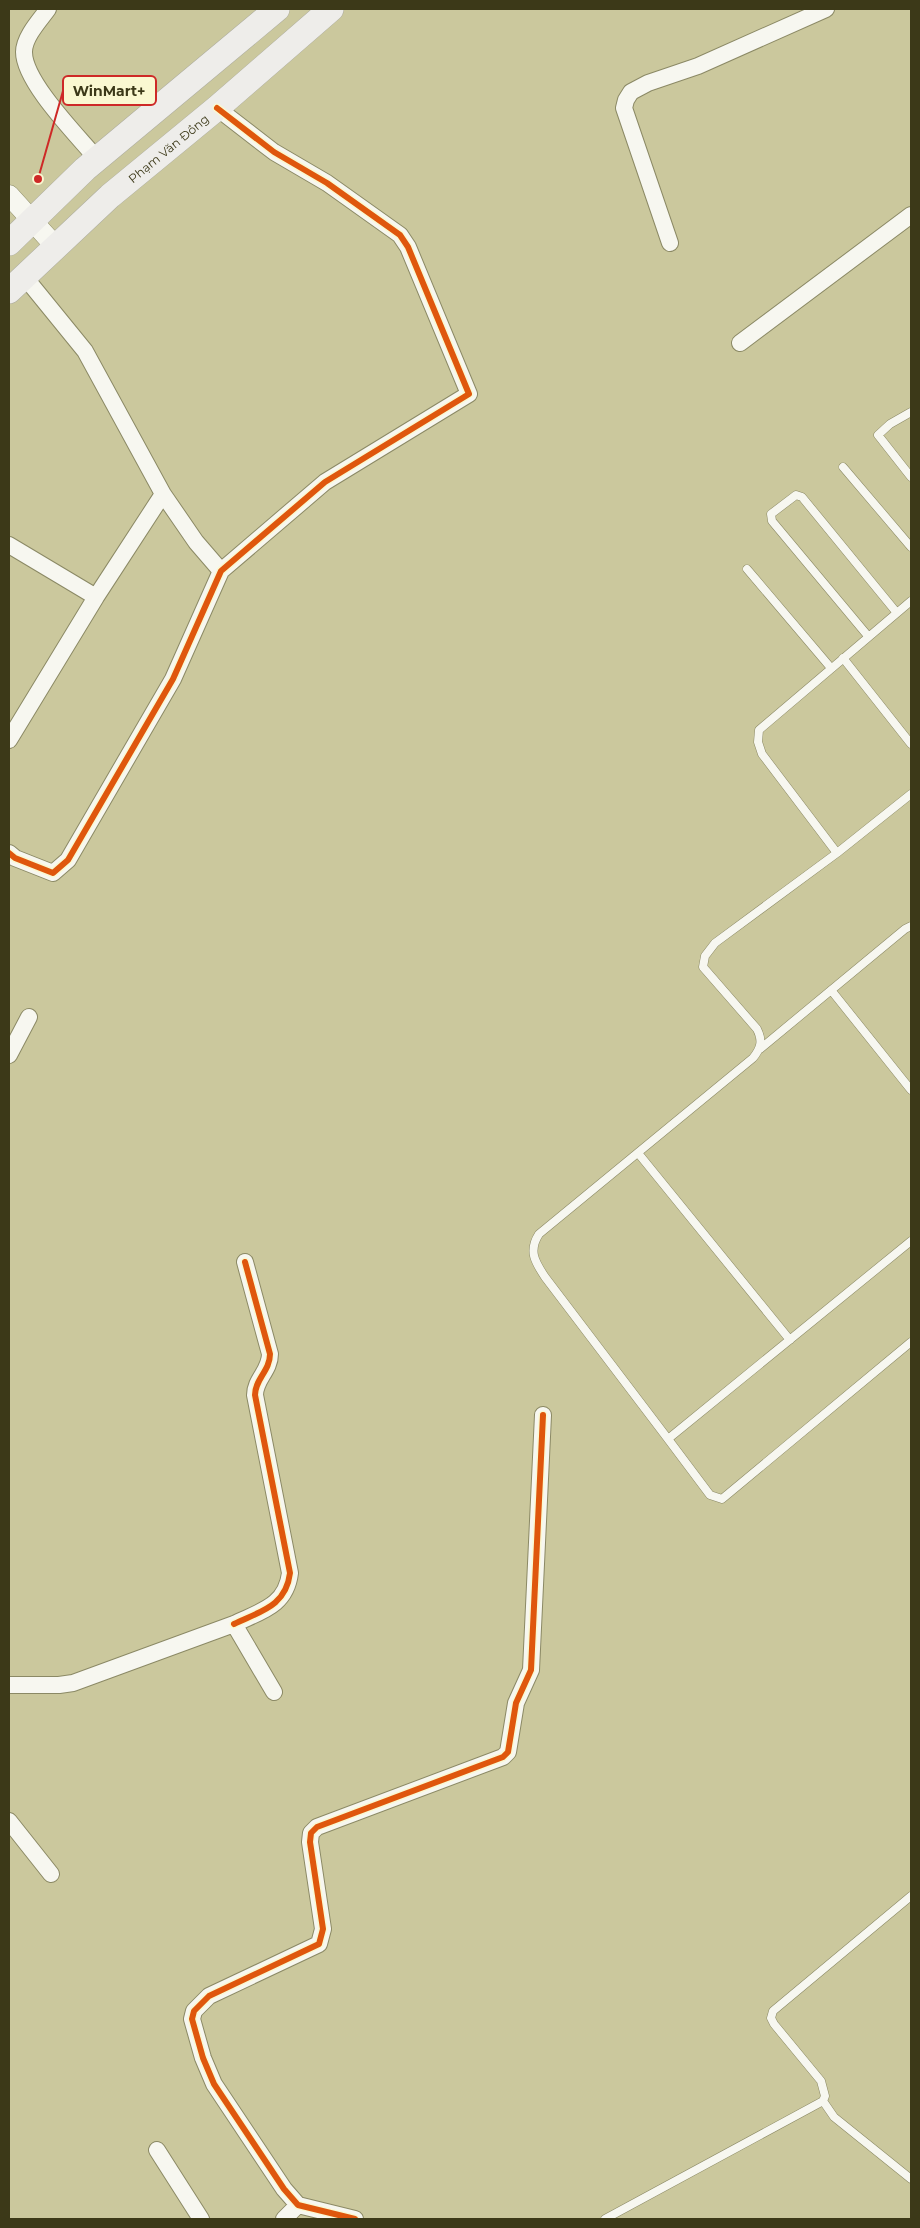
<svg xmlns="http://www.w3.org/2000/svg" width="920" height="2228" font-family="Montserrat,sans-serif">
<rect width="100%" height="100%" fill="#cbc89d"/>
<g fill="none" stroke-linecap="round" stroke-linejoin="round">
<g stroke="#8b8965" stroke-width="9">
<path id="service" d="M911 412 890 424 878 435 911 477
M843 467 911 547
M747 569 831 668
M868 636 772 521 771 514 796 495 802 497 897 613
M843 658 911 744
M911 794 837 853 715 943 705 956 703 967 757 1029C763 1041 761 1048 753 1058L539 1234C528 1251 535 1262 545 1277L668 1439 911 1241
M837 853 762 754 758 742 759 730 911 601
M831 990 911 1090
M760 1049 905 929 911 926
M638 1153 790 1340
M668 1439 710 1495 722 1499 911 1342
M823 2101 834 2117 911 2179
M605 2219 823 2101 825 2096 821 2081 774 2024 771 2018 773 2011 911 1896"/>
</g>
<g stroke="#8b8965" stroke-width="18">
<path id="minor" d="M48 9C40 20 24 37 24 52 24 82 77 135 97 159
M670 243 624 108 626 100 631 92 648 83 698 66 826 9
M24 276 85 351 163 494 196 542 221 571
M740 343 911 215
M9 545 96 597
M9 740 96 597 163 494
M9 853 15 858 53 873 68 860 173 679 221 571 325 482 469 394 408 247 400 235 327 183 274 152 217 108
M9 1055 29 1017
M234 1624C261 1611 286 1606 290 1573L255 1395C255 1379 270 1371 270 1354L245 1262
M9 1685H59L73 1683 234 1624 274 1692
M9 1821 51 1874
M157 2150 201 2219
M284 2219 298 2205
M355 2219 298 2205 284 2189 214 2084 203 2058 192 2019 194 2011 209 1996 319 1944 323 1929 310 1842 311 1833 317 1827 503 1757 508 1752 516 1703 531 1670 543 1415"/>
</g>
<g stroke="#8b8965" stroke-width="21">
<path id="tertiary" d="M9 195 56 247"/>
</g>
<g stroke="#aead9f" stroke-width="26">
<g id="primary">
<path d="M9 243 85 169 277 9"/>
<path id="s1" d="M9 291 110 196 217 108 331 9"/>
</g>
</g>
<use href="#service" stroke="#f7f7f0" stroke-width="8"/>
<use href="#minor" stroke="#f7f7f0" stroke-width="16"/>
<use href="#tertiary" stroke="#f7f7f0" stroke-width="20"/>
<use href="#primary" stroke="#eeedea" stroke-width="25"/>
<g stroke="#faf8d1" stroke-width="9">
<path id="cycleway" d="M9 853 15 858 53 873 68 860 173 679 221 571 325 482 469 394 408 247 400 235 327 183 274 152 217 108
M234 1624C261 1611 286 1606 290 1573L255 1395C255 1379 270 1371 270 1354L245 1262
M355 2219 298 2205 284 2189 214 2084 203 2058 192 2019 194 2011 209 1996 319 1944 323 1929 310 1842 311 1833 317 1827 503 1757 508 1752 516 1703 531 1670 543 1415"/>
</g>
<use href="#cycleway" stroke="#df570d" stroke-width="6"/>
</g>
<g text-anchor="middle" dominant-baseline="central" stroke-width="5" stroke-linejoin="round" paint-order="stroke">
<g font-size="12" fill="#3c3918" stroke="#faf8d1">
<text stroke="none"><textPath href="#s1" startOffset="214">Phạm Văn Đồng</textPath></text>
</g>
</g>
<path fill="none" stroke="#ce2927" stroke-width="2" d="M38 179L63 91"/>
<circle fill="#ce2927" stroke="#faf8d1" stroke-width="2" cx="38" cy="179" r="5"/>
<rect fill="#faf8d1" stroke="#ce2927" stroke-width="2" x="63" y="76" width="93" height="29" rx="5"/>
<g font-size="14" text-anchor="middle" font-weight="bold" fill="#3c3918">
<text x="109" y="96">WinMart+</text>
</g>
<rect width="920" height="2228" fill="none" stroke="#3c3918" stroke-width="20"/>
</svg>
